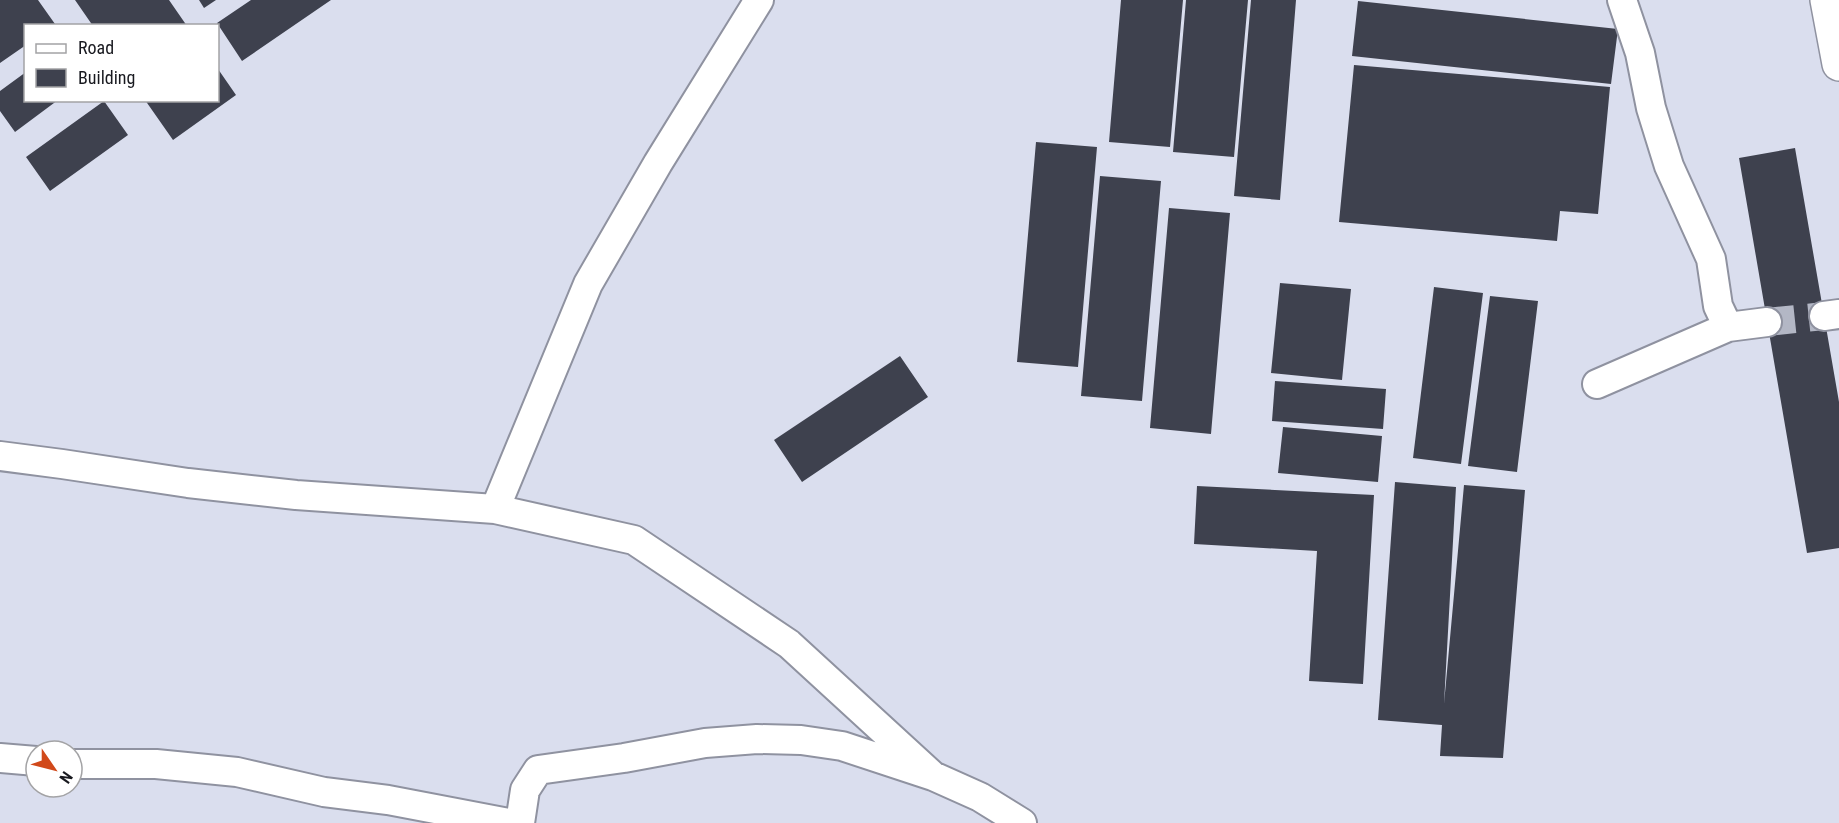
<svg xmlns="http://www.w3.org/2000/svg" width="1839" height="823" font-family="'Roboto Condensed',sans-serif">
<rect width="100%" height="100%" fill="#dadeee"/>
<path fill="#3e414e" d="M0 0H38L55 24 52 26H26V45L0 63Z
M75 0H169L187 26H93Z
M199 0H216L204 8Z
M251 0H331L242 61 217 23Z
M1121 0H1183L1170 147 1109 142Z
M1186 0H1248L1234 157 1173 152Z
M1251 0H1296L1280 200 1234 196Z
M1358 1 1618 29 1611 84 1352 56Z
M1354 65 1610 87 1598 214 1560 211 1557 241 1339 222Z
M218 69 236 95 173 140 145 100H218Z
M26 72V100H58L15 132 0 111V91Z
M104 101 128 135 50 191 26 157Z
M1036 142 1097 147 1078 367 1017 362Z
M1795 148 1839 402V548L1807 553 1739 158Z
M1100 176 1161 181 1142 401 1081 396Z
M1169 208 1230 213 1211 434 1150 428Z
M1280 283 1351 289 1342 380 1271 373Z
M1434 287 1483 293 1461 464 1413 458Z
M1490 296 1538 301 1517 472 1468 466Z
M900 356 928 397 802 482 774 440Z
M1275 381 1386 389 1383 429 1272 421Z
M1283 427 1382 436 1378 482 1278 473Z
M1395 482 1456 487 1444 704 1464 485 1525 490 1503 758 1440 756 1442 725 1378 720Z
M1197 486 1374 495 1363 684 1309 681 1317 551 1194 544Z"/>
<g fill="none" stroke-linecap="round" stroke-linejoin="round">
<path stroke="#b3b7c5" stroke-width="28" stroke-dasharray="28 14" stroke-linecap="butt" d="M1767 322 1824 316"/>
<g stroke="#8f92a0" stroke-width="32">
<path id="minor" d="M1622 0 1640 53 1651 108 1669 166 1711 259 1718 306 1728 327
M1824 316 1839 314
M1597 384 1728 327 1767 322
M0 456 62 464 188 483 296 495 495 509 634 540 789 644 933 776
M495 509 588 284 658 163 759 0
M0 758 36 761
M72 764H156L237 772 324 792 388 800 509 823
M520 823 525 790 538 770 624 758 705 743 757 739 801 740 842 746 933 776 980 797 1022 823"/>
</g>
<g stroke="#8f92a0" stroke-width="36">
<path id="highway" d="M1827 0 1839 64"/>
</g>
<use href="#minor" stroke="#fff" stroke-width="28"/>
<use href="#highway" stroke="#fff" stroke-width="33"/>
</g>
<rect x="24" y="24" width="195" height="78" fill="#ffffff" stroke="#a3a3a5" stroke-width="1.5"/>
<rect x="36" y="44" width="30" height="9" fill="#ffffff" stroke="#a3a3a5" stroke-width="1.5"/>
<text x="78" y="54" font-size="18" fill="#18191f">Road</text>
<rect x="36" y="69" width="30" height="18" fill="#3e414e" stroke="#a3a3a5" stroke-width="1.5"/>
<text x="78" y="84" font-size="18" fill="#18191f">Building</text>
<g transform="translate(54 769) rotate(125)"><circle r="28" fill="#ffffff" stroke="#a3a3a5" stroke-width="1.5"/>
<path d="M0-4.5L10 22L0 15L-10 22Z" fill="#d1491a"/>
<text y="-9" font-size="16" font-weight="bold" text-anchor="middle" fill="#18191f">N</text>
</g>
</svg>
